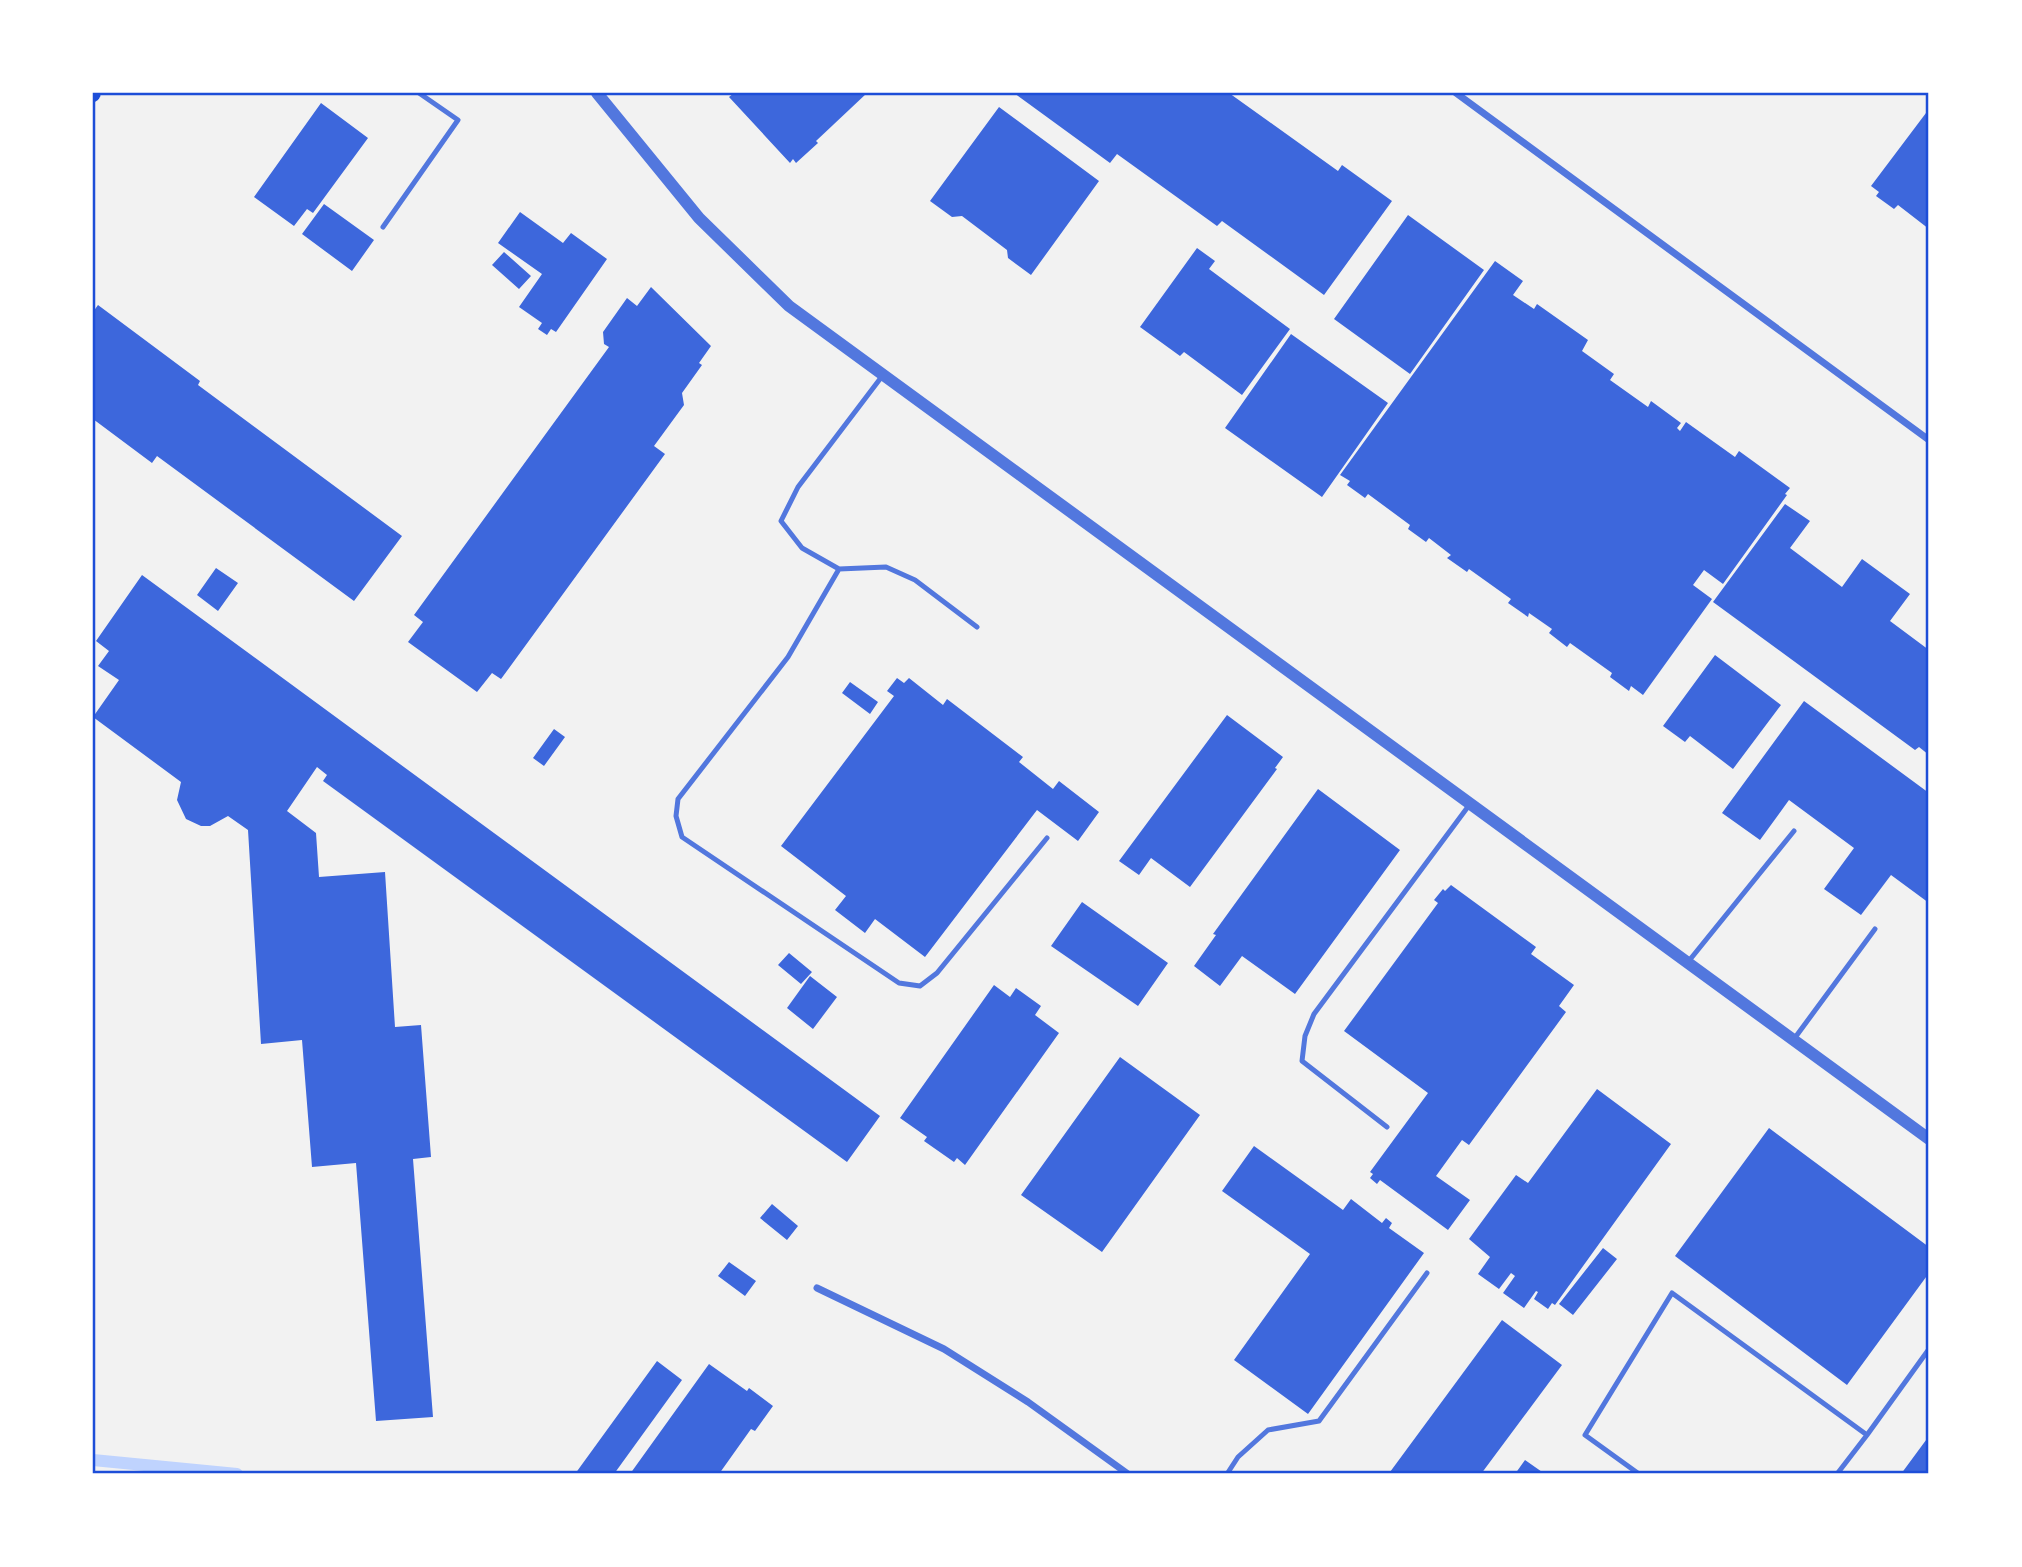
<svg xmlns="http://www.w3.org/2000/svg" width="2022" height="1567" font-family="Inter,sans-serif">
<rect width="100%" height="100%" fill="#f2f2f2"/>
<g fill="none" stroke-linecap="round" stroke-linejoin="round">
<path stroke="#bfd3fe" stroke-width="12" d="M93 1460 237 1474"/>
</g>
<path fill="#3d67dc" d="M734 93H867L816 141 818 143 796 163 793 159 790 163 729 97Z
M1014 93H1229L1338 171 1342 165 1392 201 1324 295 1222 221 1217 226 1117 154 1110 163Z
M321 103 368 138 313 213 307 209 294 226 254 197Z
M999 107 1099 181 1031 275 1008 258 1007 250 962 216 952 217 930 201Z
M1929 109V229L1898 205 1894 209 1876 196 1879 192 1871 186Z
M324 204 374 240 352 271 302 234Z
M520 212 563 243 571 233 607 259 556 332 551 329 547 335 538 329 542 323 519 307 542 274 498 243Z
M1408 215 1484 270 1410 374 1334 319Z
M1197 248 1215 261 1209 269 1290 329 1242 395 1184 352 1180 356 1140 327Z
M504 252 531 276 519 289 492 265Z
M1495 261 1523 281 1513 295 1534 309 1537 304 1588 340 1582 351 1614 374 1610 380 1648 407 1651 401 1681 423 1677 428 1680 431 1686 422 1735 457 1739 451 1790 488 1785 494 1787 495 1723 584 1704 570 1693 585 1712 599 1643 695 1631 686 1629 691 1610 677 1612 673 1570 643 1567 647 1549 633 1552 629 1529 613 1528 617 1508 603 1511 599 1469 569 1467 572 1447 558 1451 555 1429 538 1426 542 1408 529 1410 525 1368 494 1365 498 1347 485 1350 481 1340 475Z
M651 287 711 346 699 363 702 365 682 393 684 405 654 446 665 454 501 679 492 673 477 692 408 642 423 622 414 615 609 347 604 344 603 332 627 298 637 306Z
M98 305 200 381 198 385 402 536 354 601 157 456 152 463 93 419V312Z
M1291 334 1388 403 1322 497 1225 428Z
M1785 504 1810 521 1790 548 1842 587 1862 559 1910 594 1890 621 1929 650V755L1919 747 1915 750 1713 602Z
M216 568 238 583 218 611 197 595Z
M142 575 880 1116 847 1162 323 781 327 775 317 767 287 811 316 833 319 877 385 872 395 1027 421 1025 431 1157 413 1159 433 1417 376 1421 356 1163 312 1167 302 1040 261 1044 248 830 228 816 210 826H201L186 819 177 800 181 782 93 717 119 680 98 666 109 651 96 641Z
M1715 655 1781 705 1733 769 1690 736 1685 742 1663 726Z
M897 678 904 683 909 678 943 705 947 699 1023 757 1019 762 1053 789 1059 781 1099 812 1078 841 1037 810 925 957 875 919 865 933 835 910 846 896 781 846 894 696 887 691Z
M850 682 878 702 870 714 842 693Z
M1804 701 1929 793V903L1891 875 1861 915 1824 889 1854 848 1789 800 1760 840 1722 813Z
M1227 715 1283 757 1275 768 1277 769 1190 887 1151 858 1139 875 1119 861Z
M554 729 565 737 544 766 533 758Z
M1318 789 1400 850 1295 994 1242 956 1220 986 1194 966 1216 935 1213 934Z
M1451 885 1536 947 1531 954 1574 985 1559 1006 1566 1012 1469 1145 1462 1140 1436 1176 1470 1200 1448 1230 1380 1180 1377 1184 1370 1178 1373 1174 1370 1172 1428 1093 1344 1031 1438 903 1434 900 1443 889 1445 891Z
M1082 902 1168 963 1138 1006 1051 946Z
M789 953 812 972 801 984 778 965Z
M810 976 837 997 813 1029 787 1008Z
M994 985 1010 997 1016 988 1041 1006 1035 1015 1059 1033 965 1165 957 1158 954 1162 924 1141 927 1137 900 1118Z
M1120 1057 1200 1115 1102 1252 1021 1195Z
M1597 1089 1671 1144 1555 1305 1552 1303 1548 1309 1534 1299 1538 1292 1536 1291 1524 1308 1503 1293 1515 1276 1511 1273 1499 1289 1478 1274 1490 1257 1469 1239 1516 1175 1528 1183Z
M1769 1128 1929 1247V1273L1847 1385 1675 1256Z
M1254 1146 1343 1210 1351 1199 1382 1223 1386 1218 1392 1223 1389 1228 1424 1253 1308 1414 1234 1360 1310 1254 1222 1191Z
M772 1204 798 1226 787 1240 760 1218Z
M1603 1248 1617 1259 1573 1315 1559 1304Z
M729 1262 756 1281 745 1296 718 1276Z
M1502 1320 1562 1365 1481 1474H1394L1390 1472Z
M657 1361 682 1380 614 1474H575Z
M709 1364 747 1391 749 1388 773 1406 755 1431 751 1429 719 1474H630Z
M1929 1436V1474H1901Z
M1525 1460 1545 1474H1515Z"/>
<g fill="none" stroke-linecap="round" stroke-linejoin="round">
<path stroke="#5277de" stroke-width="5" d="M383 227 458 120 419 93
M883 375 798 487 781 521 802 548 839 569 886 567 915 580 977 627
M839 569 788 657 678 799 676 816 682 837 899 983 920 986 937 973 1047 838
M1688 962 1794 831
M1794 1039 1875 929
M1387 1127 1302 1061 1305 1036 1314 1014 1470 804
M1227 1474 1238 1457 1268 1430 1319 1421 1427 1273
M1639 1474 1585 1435 1672 1293 1867 1435 1929 1349
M1837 1474 1867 1435"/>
<path stroke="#5277de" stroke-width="7" d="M1456 93 1929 440
M817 1288 944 1349 1028 1402 1128 1474"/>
<path stroke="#5277de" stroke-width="12" d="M597 93 699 218 789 306 1929 1139"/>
<path stroke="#1d4ed8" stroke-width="14" d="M93 95 94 93"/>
</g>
<rect width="2022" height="1567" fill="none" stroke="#ffffff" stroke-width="189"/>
<rect x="94" y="94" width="1833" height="1378" fill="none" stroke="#1d4ed8" stroke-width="2.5"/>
</svg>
